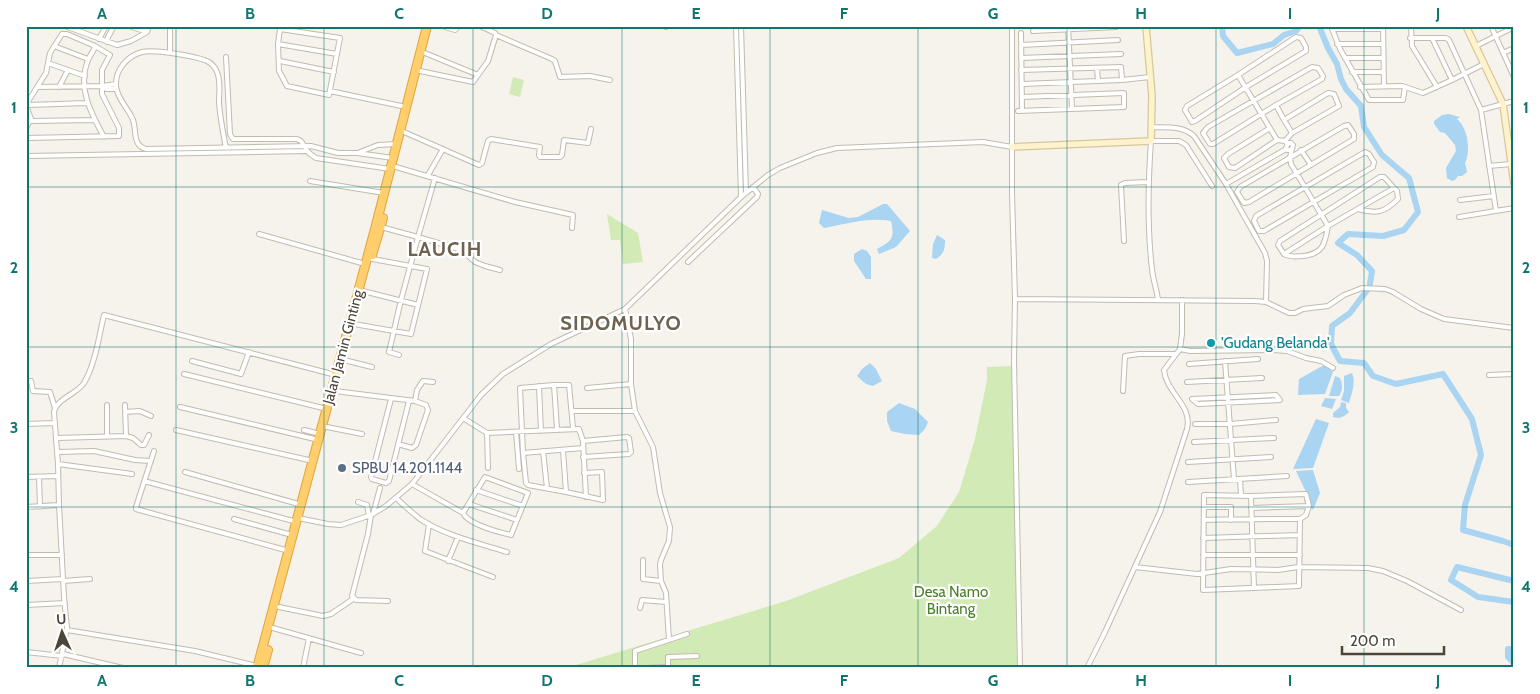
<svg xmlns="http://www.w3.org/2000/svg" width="1540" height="694" font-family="Cabin,sans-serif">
<rect width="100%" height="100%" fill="#f6f3ec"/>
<path fill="#d2eab5" d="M513 77 524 80 520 97 509 94Z
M607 214 638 233 643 262 623 264 620 240H611Z
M1013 366 1017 668H566L786 601 899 558 937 526 959 492 975 439 987 380V367Z"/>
<path fill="#a9d4f2" d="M1449 114 1460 117 1457 119C1468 128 1471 151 1465 163L1467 172 1462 176H1458L1455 180 1452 181 1447 178 1446 168 1456 151 1455 145 1445 133 1440 132 1434 124V121L1442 115Z
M883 204H887L910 231 896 247 879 254 877 249C892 241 895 238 891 221 869 217 846 224 824 228L819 223 822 210 849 218 858 217Z
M937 235 945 240C945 249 944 254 936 259L932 258 933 244Z
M862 249 867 251 871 257V279H866L854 261V254Z
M870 363 876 369 882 381 873 386 866 384 857 376 862 369Z
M1326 364 1333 372 1325 394 1298 395 1299 379Z
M1352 373C1356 382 1352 393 1349 403L1341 400 1344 391V376Z
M1335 376 1340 378C1343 385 1343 390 1339 396H1329Z
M1325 398 1336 399 1332 409 1321 406Z
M1341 402 1346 403V408L1349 412C1344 417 1340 419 1333 417V413L1340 407Z
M899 403 915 409 928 422 925 429 919 435 905 434 891 431 887 421V412Z
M1316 419 1329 423 1313 468 1293 469Z
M1313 470 1320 493 1313 510 1304 501 1307 494 1296 471Z"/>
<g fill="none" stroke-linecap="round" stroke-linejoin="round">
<path stroke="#a9d4f2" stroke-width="6" d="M1222 26 1223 36 1237 53 1273 44 1284 35 1296 31 1300 26
M1319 26 1328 48 1337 64 1341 79 1346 89 1361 106 1364 127 1382 155 1409 178 1418 212 1404 230 1383 236 1348 234 1338 243 1357 255 1372 271 1370 284
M1368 289 1350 313 1332 326 1331 344 1340 361 1364 363 1373 376 1396 384 1443 374 1472 419 1481 455 1465 505 1463 530 1503 541 1514 545
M1514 581 1457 567 1451 580 1478 597 1514 602
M1514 649H1508V657L1514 663"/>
<g stroke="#c2bbae" stroke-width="6">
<path id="street" d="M65 26 117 45 131 41 147 32 149 26
M129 26 147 32
M170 26V53
M442 26 455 30 459 26
M480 26 495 33 496 35 552 59 555 61 560 77 590 76 610 80
M736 26 741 197
M741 26 746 192
M1012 26V193L1015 299 1014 360 1020 668
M1068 26 1072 108
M1331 26 1340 49 1369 100H1403L1405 87
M1383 26 1384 86
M1411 26 1412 46 1437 87
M1491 26 1514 77
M666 27V26
M280 29 340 38 329 95 287 86 279 71 278 44Z
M1333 29H1383
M1033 31 1116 27
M1021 33 1022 111
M1410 38H1446L1449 40 1481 110 1496 211
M1432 38 1452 80
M99 39 106 26
M107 42 108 37 114 26
M278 44 337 54
M1337 44H1383
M1021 45 1118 40
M54 46 88 59
M1476 46 1514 27
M425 53 478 75
M1503 53 1514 48
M226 57 230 134 233 139H297L301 141 309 153 316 158 390 169
M1021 58 1121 54
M1345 58H1383
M280 61 334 72
M48 63 85 76
M1097 68 1098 81
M1021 70 1121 67 1122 80
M420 71 473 82 488 61 496 35
M1352 72H1383
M1238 75 1296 37 1301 38 1306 47V51L1246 87 1195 121 1192 122 1185 110 1187 106 1238 75 1277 140 1285 141 1287 143
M1022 84 1122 80 1150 77
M102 86 116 84
M38 87 102 86 106 89H116
M59 87 68 70
M1360 87 1402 86 1423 93 1452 80 1484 64
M330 91 406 107
M28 105 87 103
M1276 105 1322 79 1323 76 1318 68 1312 67 1208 127 1203 133 1210 144H1213L1276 105 1284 120
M1481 110 1514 101
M1018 111 1124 107V93L1022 97
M31 121 94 120
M1348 125 1354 134V139L1249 202 1244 203 1237 192 1240 187 1344 126Z
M1151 127C1166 128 1182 125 1194 136L1226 184 1286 149
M26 128 31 119 27 108 29 100 46 73 50 53 62 34H67L95 46C94 51 90 55 88 60 77 88 91 113 104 137
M1270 128 1228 154 1224 158 1229 167 1235 168 1277 140
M404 132 479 165 482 163 488 141 491 139 540 147 539 155 540 157H560L562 155 564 140 588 143 591 129
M26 138 119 136V128L102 94V70L110 55 95 46
M1285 141 1292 133 1339 106 1334 94 1328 93 1284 120 1292 133
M226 148C223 133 220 118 219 102 219 92 221 81 217 72 215 67 211 63 207 61 195 56 154 49 142 52 127 56 115 70 116 86 117 99 129 109 133 120 137 132 132 145 146 149L311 146 338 153H357L393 158
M1291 150H1287L1286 148 1288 143H1291L1293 145 1290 157 1291 164 1328 226 1394 188 1397 191 1398 199C1384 213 1377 214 1358 209
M1301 150 1311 165
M360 152 378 145 396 144
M1365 152 1369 154 1374 162 1373 167 1264 231H1259L1254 221 1256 216Z
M26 156 306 151
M1489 166 1511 164
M396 167 515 202 573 215 572 228
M428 175 443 149
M310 181 384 193
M1226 184 1265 253 1267 261 1266 302
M1460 200 1494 196
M1459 217 1514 208
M1328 226C1325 244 1323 254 1303 256 1296 256 1291 258 1284 254Z
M381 227 418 237 435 178
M259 234 365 264
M1124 241 1121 185 1125 183 1148 182
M1284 254 1278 245 1280 241 1380 177H1384L1394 188
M688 262 757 197 758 194 753 187
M363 291 418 305
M1015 299 1255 301 1266 302 1289 313H1295L1303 309 1328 306 1344 295 1362 288 1385 289 1393 292 1421 309 1444 319 1514 328
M1158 300C1157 290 1153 280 1152 269 1147 227 1148 183 1151 141H1179L1186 145 1212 186
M625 309 631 339V384L635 411 653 447 660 493 670 527 669 541 661 560 660 565 661 581 666 593 669 640
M354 324 411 334 427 269 367 258
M1180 349 1190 351 1273 350 1287 351 1306 358 1321 361 1333 368
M399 355 389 352 401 300 418 237 462 250 475 262 485 266 500 270
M344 360 372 367
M192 361 241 374 249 352
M1225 361 1234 479
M1189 364 1258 359
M184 374 327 409
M1489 375 1514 374
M26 381H31L33 391 50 392 55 408
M1187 382 1262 378
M554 385 520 388 523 453 583 448
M539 386 541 431
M587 388 631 384
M335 391 415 401 426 405 428 410 416 445 412 448 398 444
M1123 391 1125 356 1139 354H1175
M1276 395 1280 400 1198 404 1192 399Z
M391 399 371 477 372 479 386 483 389 481 409 401
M415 401 417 390 423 381 433 382
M107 405V437
M125 405 126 436
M180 407 319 440
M572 411H635
M125 412 140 411 151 416
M463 418 487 433 579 429 583 441 586 497
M26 424 55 423
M1195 424H1230L1276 420
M327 427 362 434
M557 429 554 385H569L573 428
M176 430 313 461
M304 430 320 434
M516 432 519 469
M487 433 488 468
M57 438 126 436 133 438 141 445H144L149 435
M583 441 627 437 629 438 631 452 629 454 583 457
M1194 442 1274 438
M563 450 566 492
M154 451 136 507V509L289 551
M543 451 547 488
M58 452 94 451 135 460 151 461
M523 453 526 483 528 485 566 492 603 500 602 472 584 473
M1188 462 1271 457
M58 464 132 474
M185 472 302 505
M26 477 58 476
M39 477 40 507
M1240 479 1241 495
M144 481 297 522
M1188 482 1287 476
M412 484 463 513 485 477 528 493 511 535C498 532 468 524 463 513
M476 490 523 506
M1251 496 1204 495 1203 590 1299 586 1300 519
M396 498C404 505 412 513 420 519 446 536 478 543 507 552
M358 502 367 505 369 516
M469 504 517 520
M26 507 59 505
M1204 507H1231V520
M1251 508 1309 506
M373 514 380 488
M371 515 368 534 352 596 356 600 388 601
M298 518 328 524 341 525 371 515 386 506 412 484 481 395 503 374 551 344 625 309 741 197 768 175 780 168 817 153 837 148 983 142 1012 147
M234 519 292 535
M1204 520C1236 519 1268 519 1300 519L1306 515 1309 506 1306 494 1251 496 1254 588
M429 524 425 551 493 577
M1203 538 1299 535
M26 555H62
M1203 555H1300
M643 560V579L661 581
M448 561 458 537
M1135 567 1197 574 1231 569 1278 570 1298 567 1368 568 1383 571 1407 581 1461 610
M26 581 63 579
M63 581 90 579
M26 605 65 603
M279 607 323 616 331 614 353 599
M640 608 642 600 666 602
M273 628 361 653
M67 630 195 651 257 666
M26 652 62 656
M63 654 123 668
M59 668 67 628 64 597 59 505 58 464 54 412C56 399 77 394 84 383 95 365 99 336 104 315L336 375
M303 668 309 638
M635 668V651L687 634
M647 668 668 667
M668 668V657L697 656
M1087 668 1105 632 1160 512 1187 429C1193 405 1166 393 1164 370L1180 349 1182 334V300"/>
</g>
<g stroke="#d6c79b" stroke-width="8">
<path id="secondary" d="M1466 26 1503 104 1514 183
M1012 147 1151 141 1152 96 1146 26"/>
</g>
<g stroke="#e0a43c" stroke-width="10">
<path id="highway" d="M372 255 383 218
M257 668 376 225 427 26
M263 668 268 650"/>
</g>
<use href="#street" stroke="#fff" stroke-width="4"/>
<use href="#secondary" stroke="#fff3cd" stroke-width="5.5"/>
<use href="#highway" stroke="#ffcf6e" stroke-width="8"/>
</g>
<path fill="none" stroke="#0f766e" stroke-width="1" stroke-opacity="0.55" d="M176 26V668M324 26V668M473 26V668M622 26V668M770 26V668M918 26V668M1067 26V668M1216 26V668M1364 26V668M26 187H1514M26 347H1514M26 507H1514"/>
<circle fill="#0f9aa8" stroke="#fff" stroke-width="2" cx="1211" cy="343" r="5"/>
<circle fill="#5c6f8a" stroke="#fff" stroke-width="2" cx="342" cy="468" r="5"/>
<g text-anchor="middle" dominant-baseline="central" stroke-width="4.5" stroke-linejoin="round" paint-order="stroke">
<g font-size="15" fill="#0d838f" stroke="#fff" text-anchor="start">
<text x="1221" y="343">'Gudang Belanda'</text>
</g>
<g font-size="15" fill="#4b4439" stroke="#fff">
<text transform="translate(343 347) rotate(-75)">Jalan Jamin Ginting</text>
</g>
<g font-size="15" fill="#4e5e75" stroke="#fff" text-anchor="start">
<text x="352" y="468">SPBU 14.201.1144</text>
</g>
<g font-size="15" fill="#4a7f2a" stroke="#fff">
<text x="951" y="592">Desa Namo<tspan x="951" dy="17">Bintang</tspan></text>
</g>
<g font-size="20" font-weight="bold" letter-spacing="1" fill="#6e6250" stroke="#fff">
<text x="445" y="249">LAUCIH</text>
<text x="621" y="323">SIDOMULYO</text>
</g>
</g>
<rect width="1540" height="694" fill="none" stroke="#ffffff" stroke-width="55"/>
<g transform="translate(62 632) rotate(357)" stroke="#ffffff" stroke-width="4" paint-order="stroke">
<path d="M0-4L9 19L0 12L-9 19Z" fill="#4b4439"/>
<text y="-8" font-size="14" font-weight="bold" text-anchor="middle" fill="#4b4439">U</text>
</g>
<path d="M1342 646v8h102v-8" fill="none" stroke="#4b4439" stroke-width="2.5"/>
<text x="1350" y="646" font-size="15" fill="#4b4439" stroke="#ffffff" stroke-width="4" paint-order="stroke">200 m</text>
<rect x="28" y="28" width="1484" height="638" fill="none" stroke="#0f766e" stroke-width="2"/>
<g font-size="16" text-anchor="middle" font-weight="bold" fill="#0f766e">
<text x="102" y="19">A</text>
<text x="250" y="19">B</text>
<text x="399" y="19">C</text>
<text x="547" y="19">D</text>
<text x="696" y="19">E</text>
<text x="844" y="19">F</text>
<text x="993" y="19">G</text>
<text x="1141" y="19">H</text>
<text x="1290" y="19">I</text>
<text x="1438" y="19">J</text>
<text x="14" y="113">1</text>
<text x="1526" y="113">1</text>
<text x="14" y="273">2</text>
<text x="1526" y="273">2</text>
<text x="14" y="433">3</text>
<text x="1526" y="433">3</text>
<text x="14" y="592">4</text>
<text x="1526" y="592">4</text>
<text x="102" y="686">A</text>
<text x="250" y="686">B</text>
<text x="399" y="686">C</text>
<text x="547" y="686">D</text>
<text x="696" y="686">E</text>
<text x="844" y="686">F</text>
<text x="993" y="686">G</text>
<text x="1141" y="686">H</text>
<text x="1290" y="686">I</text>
<text x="1438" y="686">J</text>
</g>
</svg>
